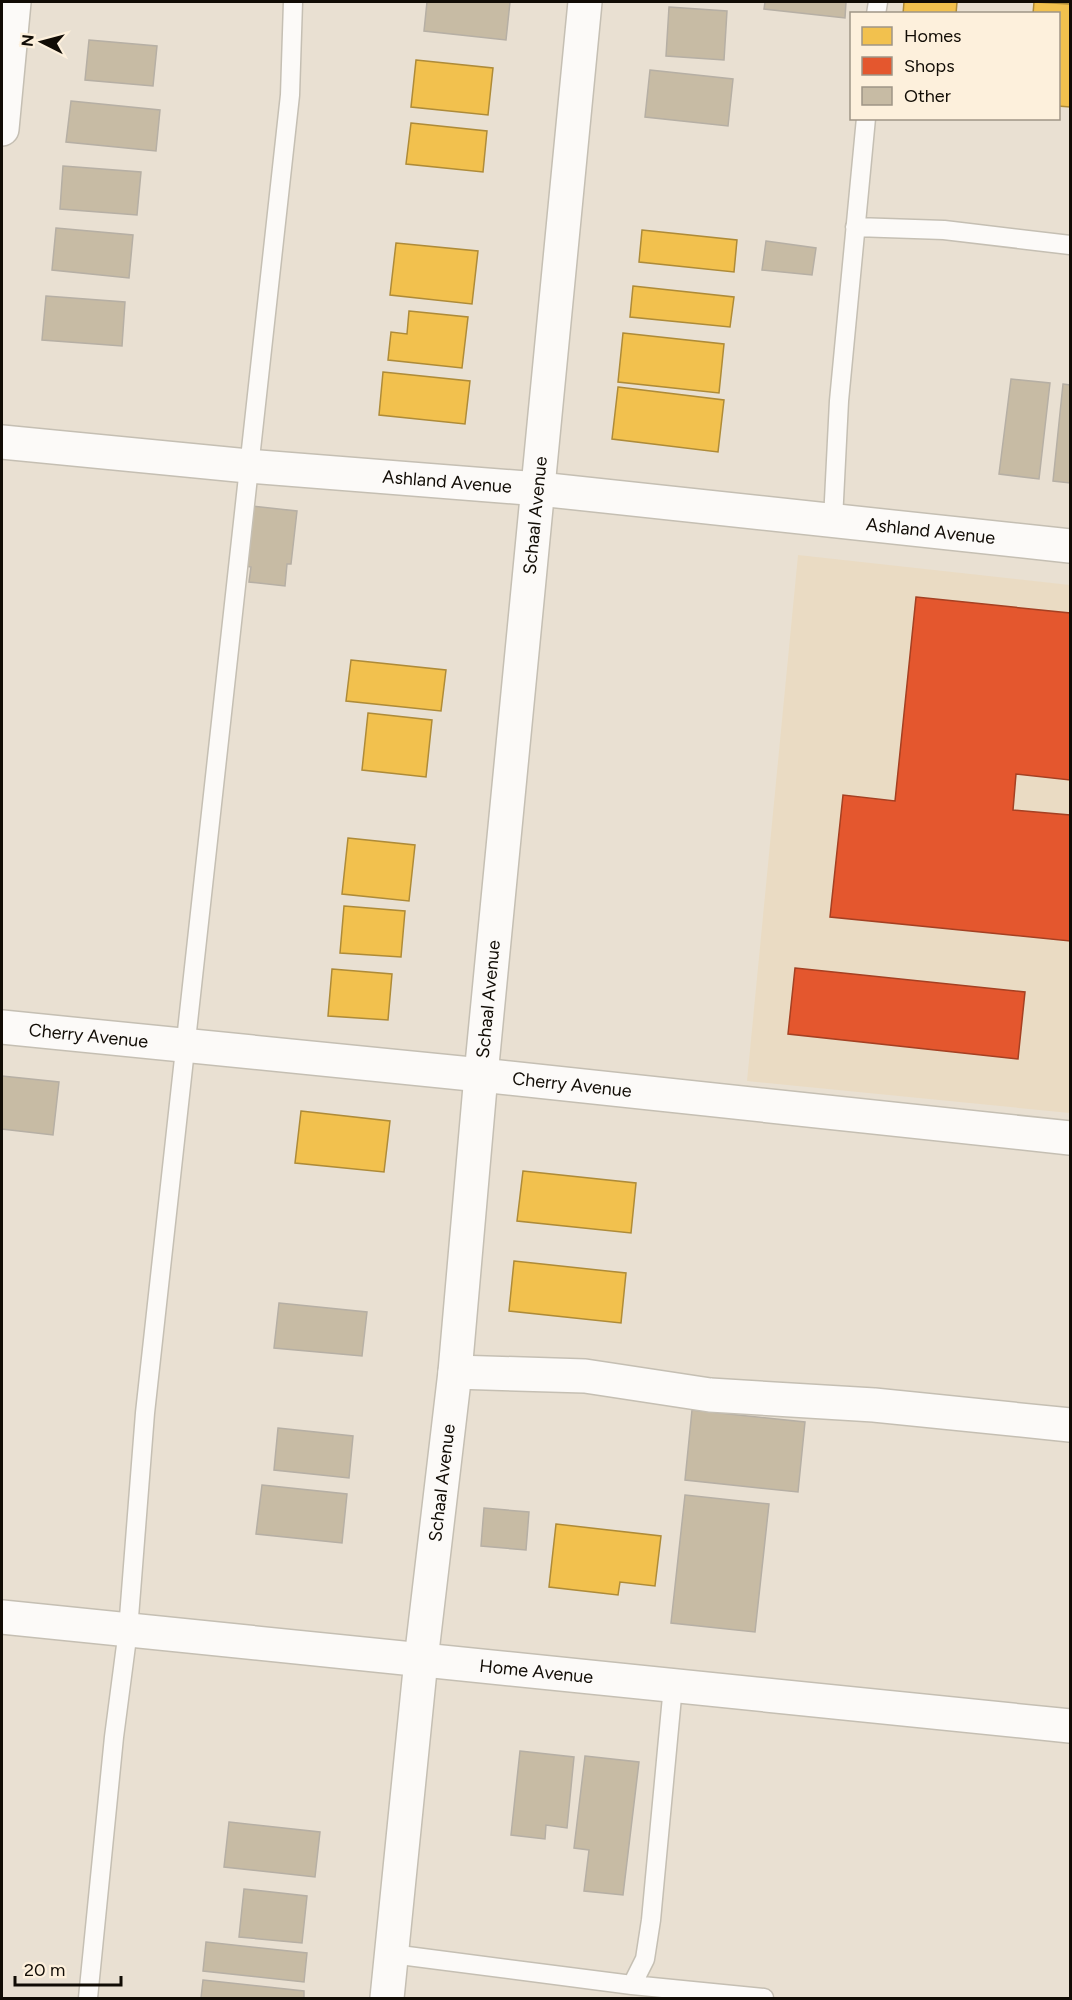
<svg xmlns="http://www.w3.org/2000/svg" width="1072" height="2000" font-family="Figtree,sans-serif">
<rect width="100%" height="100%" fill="#e9e0d2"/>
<path fill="#eadbc3" d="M798 555 1070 585V1113L747 1081Z"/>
<path fill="#f2c14e" stroke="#ae8b38" stroke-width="1.5" d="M904 2H957L956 14H903Z
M1034 2 1070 4V107L1058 106V14H1033Z
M416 60 493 68 488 115 411 107Z
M411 123 487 131 483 172 406 164Z
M642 230 737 240 734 272 639 262Z
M396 243 478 251 472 304 390 295Z
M633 286 734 297 730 327 630 317Z
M409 311 468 317 462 368 388 360 391 332 407 334Z
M623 333 724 344 719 393 618 382Z
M383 372 470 381 465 424 379 415Z
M618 387 724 400 718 452 612 439Z
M351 660 446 670 441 711 346 701Z
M368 713 432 720 426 777 362 770Z
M348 838 415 845 409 901 342 894Z
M344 906 405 911 401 957 340 953Z
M332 969 392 974 388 1020 328 1016Z
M301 1111 390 1121 384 1172 295 1163Z
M523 1171 636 1183 631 1233 517 1221Z
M514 1261 626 1273 621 1323 509 1311Z
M556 1524 661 1536 655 1586 620 1582 618 1595 549 1587Z"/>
<path fill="#e4572e" stroke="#a54022" stroke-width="1.5" d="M916 597 1070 613V780L1016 774 1013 810 1070 815V941L830 917 843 795 895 801Z
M795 968 1025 992 1018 1059 788 1034Z"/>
<path fill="#c7bba4" stroke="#b6afa4" stroke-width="1.5" d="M427 2H510L506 40 424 31Z
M765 2H846L845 18 764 9Z
M669 7 727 11 724 60 666 56Z
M89 40 157 46 153 86 85 80Z
M650 70 733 79 728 126 645 117Z
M71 101 160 110 156 151 66 142Z
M63 166 141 172 137 215 60 209Z
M56 228 133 235 129 278 52 270Z
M766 241 816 248 812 275 762 270Z
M46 296 125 302 122 346 42 340Z
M1011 379 1050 383 1039 479 999 474Z
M1063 384 1070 385V483L1053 481Z
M252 506 297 511 291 564H287L285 586 249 582 251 567 245 566Z
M2 1076 59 1082 53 1135 2 1129Z
M279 1303 367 1312 362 1356 274 1348Z
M692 1410 805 1422 798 1492 685 1480Z
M278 1428 353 1436 349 1478 274 1470Z
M262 1485 347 1494 342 1543 256 1534Z
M685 1495 769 1504 755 1632 671 1623Z
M484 1508 529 1512 526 1550 481 1546Z
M520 1751 574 1757 567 1828 546 1825 545 1839 511 1835Z
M585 1756 639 1762 623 1895 584 1891 589 1850 574 1848Z
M229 1822 320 1832 315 1877 224 1867Z
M244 1889 307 1896 302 1943 239 1937Z
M206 1942 307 1953 304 1982 203 1971Z
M203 1980 304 1991V1998H201Z"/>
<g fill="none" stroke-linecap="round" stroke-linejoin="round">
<g stroke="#c5bfb3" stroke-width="21">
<path id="lane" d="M876 14 878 2
M855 227 944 230 1070 245
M833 520 839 401 866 118
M392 1954 632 1985 764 1998
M632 1985 645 1959 651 1920 673 1686
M88 1998 114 1737 128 1630 145 1413 290 95 293 2"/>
</g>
<g stroke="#c5bfb3" stroke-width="36">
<g id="street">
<path d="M2 129 14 2"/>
<path id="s1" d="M2 442 248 466 539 489 1070 546"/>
<path id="s2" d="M2 1027 481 1075 1070 1138"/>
<path d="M455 1372 585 1376 710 1395 874 1405 1070 1425"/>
<path id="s3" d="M2 1617 1070 1726"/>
<path id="s4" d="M387 1998 421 1660 455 1372 481 1075 585 2"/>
</g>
</g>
<use href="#lane" stroke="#fcfaf8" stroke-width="18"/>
<use href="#street" stroke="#fcfaf8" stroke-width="33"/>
</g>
<g text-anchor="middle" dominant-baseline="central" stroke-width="6" stroke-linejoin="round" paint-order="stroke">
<g font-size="18" fill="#110c05" stroke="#fdf0dc">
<text stroke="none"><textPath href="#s1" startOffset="447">Ashland Avenue</textPath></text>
<text stroke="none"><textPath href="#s4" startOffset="1490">Schaal Avenue</textPath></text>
<text stroke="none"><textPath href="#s1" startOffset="933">Ashland Avenue</textPath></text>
<text stroke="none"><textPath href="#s4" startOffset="1004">Schaal Avenue</textPath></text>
<text stroke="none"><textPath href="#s2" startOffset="87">Cherry Avenue</textPath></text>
<text stroke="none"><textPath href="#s2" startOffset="573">Cherry Avenue</textPath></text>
<text stroke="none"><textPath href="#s4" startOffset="518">Schaal Avenue</textPath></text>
<text stroke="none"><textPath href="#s3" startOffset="537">Home Avenue</textPath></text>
</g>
</g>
<rect width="1072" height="2000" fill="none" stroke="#110c05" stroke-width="6"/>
<rect x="850" y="12" width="210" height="108" fill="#fdf0dc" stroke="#9f9586" stroke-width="1.5"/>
<rect x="862" y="27" width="30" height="18" fill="#f2c14e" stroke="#9f9586" stroke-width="1.5"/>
<text x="904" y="42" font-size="18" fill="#110c05">Homes</text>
<rect x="862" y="57" width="30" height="18" fill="#e4572e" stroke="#9f9586" stroke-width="1.5"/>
<text x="904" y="72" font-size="18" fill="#110c05">Shops</text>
<rect x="862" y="87" width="30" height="18" fill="#c7bba4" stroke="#9f9586" stroke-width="1.5"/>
<text x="904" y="102" font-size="18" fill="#110c05">Other</text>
<g transform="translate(42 42) rotate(276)" stroke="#fdf0dc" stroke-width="4.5" paint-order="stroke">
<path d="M0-4.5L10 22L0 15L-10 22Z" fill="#110c05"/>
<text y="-9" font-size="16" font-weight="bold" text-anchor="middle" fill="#110c05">N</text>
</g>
<path d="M15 1976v9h106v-9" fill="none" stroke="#110c05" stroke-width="3"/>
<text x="24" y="1976" font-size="18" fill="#110c05" stroke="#fdf0dc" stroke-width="4.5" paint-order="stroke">20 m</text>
</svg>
